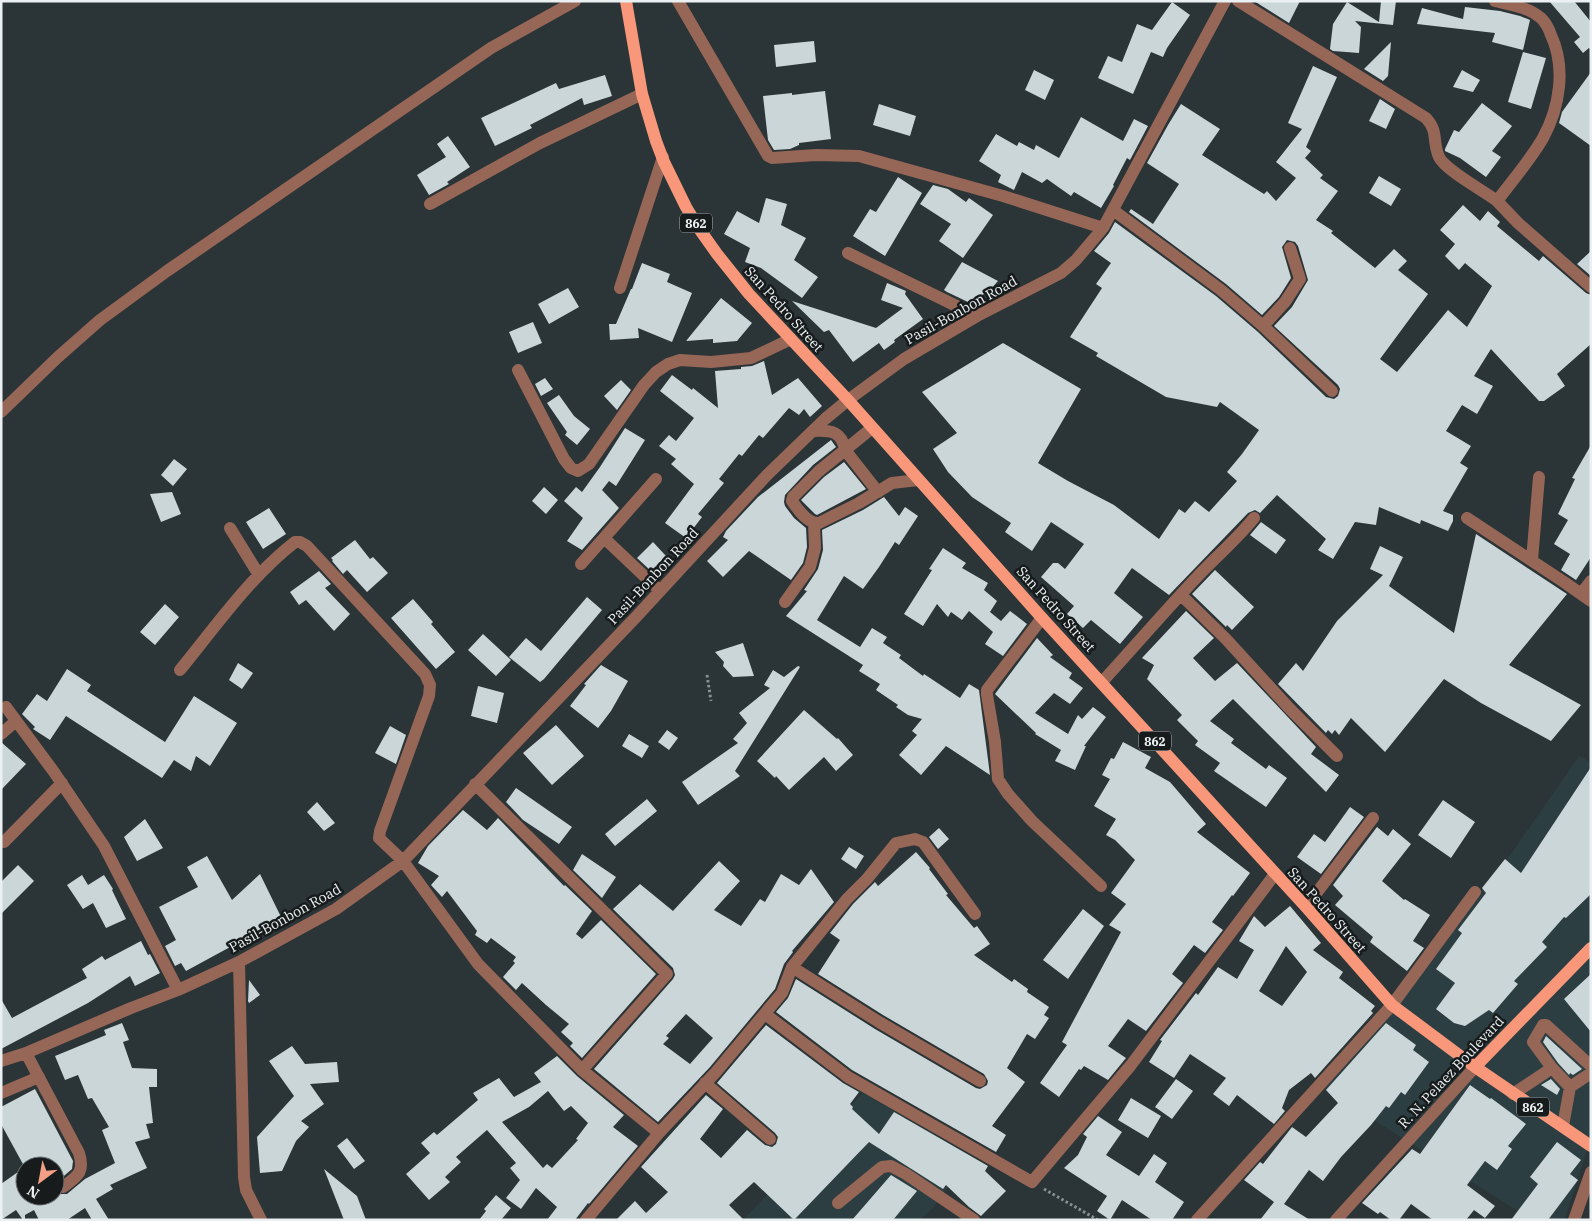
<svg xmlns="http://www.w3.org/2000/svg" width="1592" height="1221" font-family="'IBM Plex Serif',serif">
<rect width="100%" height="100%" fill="#2b3436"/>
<path fill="#2d3e42" d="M1579 756 1591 762V1139L1564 1220H1532L1320 1086 1513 851Z
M863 1093 970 1155 933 1208 920 1220H743Z"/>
<path fill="#cbd6d9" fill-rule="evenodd" d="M1254 1H1300L1289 23Z
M1381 1H1396L1393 25 1355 21 1361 27 1359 53 1333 51 1330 49 1333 24 1347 2 1379 22Z
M1549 1H1574L1591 22V50L1589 48 1583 53 1574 42 1580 37Z
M1172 2 1190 15 1167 48 1163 57 1151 52 1133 94 1098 78 1108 56 1122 62 1137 24 1152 30Z
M1465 7 1500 11 1520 16 1530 20 1523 50 1492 42 1495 33 1417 24 1422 8 1463 19Z
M814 41 816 62 776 67 774 45Z
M1391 42 1388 76 1383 81 1364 69Z
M1523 52 1546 58 1531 109 1508 102Z
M1313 66 1337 77 1306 147 1311 151 1305 158 1323 175 1320 178 1338 191 1316 220 1333 231 1331 233 1375 268 1394 249 1407 261 1398 270 1428 294 1380 359 1397 372 1448 310 1467 327 1492 286 1465 263 1459 270 1445 256 1455 244 1440 230 1463 205 1480 221 1488 211 1500 222 1497 226 1539 261 1543 256 1586 293 1591 295V344L1557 374 1565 386 1544 401H1539L1491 349 1474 376 1493 386 1477 414 1462 405 1446 431 1471 446 1460 463 1468 468 1443 511 1453 515V521L1448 531 1421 520 1420 524 1379 507 1376 525 1355 522 1333 559 1318 550 1326 539 1277 495 1260 513 1255 510 1248 513 1169 595 1132 568 1114 593 1143 617 1120 644 1091 620 1083 628 1067 614 1074 606 1041 577 1053 563H1058L1065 569 1084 544 1051 522 1032 551 1005 532 1011 523 972 497 948 472 933 449 957 433 922 392 1003 343 1081 389 1038 463 1068 481 1114 505 1159 539 1179 509 1185 513 1195 501 1209 512 1237 481 1227 472 1242 454 1259 430 1220 402 1217 407 1166 397 1096 356 1098 353 1070 337 1102 288 1096 284 1111 263 1094 251 1109 233 1115 222 1216 296 1258 332 1326 397 1334 399 1338 396 1340 389 1338 385 1274 326 1292 307 1308 280 1298 246 1295 242 1287 240 1282 247 1291 278 1279 297 1262 315 1226 284 1129 212 1131 209 1153 224 1179 184 1147 163 1168 125 1181 104 1220 129 1202 155 1264 194 1267 191 1276 201 1296 178 1276 162 1302 129 1288 123Z
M1034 70 1054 80 1045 100 1025 90Z
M1462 70 1480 80 1473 92 1453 87Z
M1591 72V146L1559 123 1562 112Z
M605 75 612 96 584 105 582 98 530 125 532 128 495 146 481 118 556 83 559 89Z
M825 91 831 139 799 143V145L790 149 774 150 768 140 763 96 792 93V95Z
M1380 99 1395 109 1386 129 1369 121Z
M1482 103 1512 126 1492 151 1501 157 1486 177 1460 158 1445 151V149L1454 130 1459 132Z
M879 104 916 116 910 136 873 125Z
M1081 117 1123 141 1134 119 1148 126 1130 160 1127 158 1113 185 1114 186 1101 208 1074 192 1071 196 1047 179 1042 183 1022 172 1014 190 998 182 1001 175 979 161 996 134 1017 146 1019 142 1034 150 1036 145 1059 158Z
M448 136 470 167 447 182 449 184 429 195 417 175 446 157 437 144Z
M1379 176 1401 189 1391 206 1369 193Z
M898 177 922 193 885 256 853 236 870 209 876 212Z
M933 185 948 189 966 202 969 198 993 215 963 258 939 241 951 224 920 204Z
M766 198 787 204 781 225 806 238 794 260 818 277 802 298 761 268 745 262 750 248 724 234 737 211 759 223Z
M1591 251V276L1577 264Z
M962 262 998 281 988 292 968 302 947 292 944 290Z
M642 263 670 274 667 282 692 293 672 342 638 328 639 338 610 340 609 324H616L631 289H632Z
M887 283 906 291 905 294 923 319 894 340 895 342 884 350 879 343 853 362 829 330 824 332 792 301 876 328 903 308 881 300Z
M568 288 579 307 549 324 538 304Z
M721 298 752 323 737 341 713 343V339L686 341Z
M533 322 542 343 518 353 509 332Z
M764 361 772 395 798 378 822 406 810 417 804 409 799 415 789 408 763 438 759 435 742 456 739 454 719 479 724 483 698 514 702 517 686 538 665 523 694 484 671 464 676 459 659 446 669 435 676 441 694 418 660 391 672 375 692 390 693 388 718 408 715 371 741 369V367L752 366Z
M545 378 553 389 541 396 535 384Z
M621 380 631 390 617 410 604 396Z
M559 395 574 416 590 429 577 445 565 435 567 432 547 403Z
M625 428 645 440 616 486 609 481 602 490 619 508 582 550 567 541 583 518 564 501 576 487 582 492 600 467Z
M831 440 836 447 813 465 785 495 784 502 785 506 794 518 806 528 807 547 803 563 791 580 749 551 723 577 707 561 728 540 723 537 726 531 758 497Z
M1591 445V557L1576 580 1561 570 1570 554 1554 544 1568 520 1558 514 1575 479 1572 478Z
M174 459 187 469 173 486 161 475Z
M844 462 866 489 817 515 815 514 801 500 824 477Z
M544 487 558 500 546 514 532 501Z
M172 492 181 514 161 522 150 494Z
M884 497 899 516 905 507 918 516 899 545 895 542 879 567 863 589 844 576 817 620 860 647 872 628 887 637 883 643 901 655 899 658 923 676 924 674 960 698 969 684 979 690 990 775 946 746 921 775 899 755 917 735 912 731 922 719 908 715 896 707 898 705 876 690 880 684 859 671 863 665 786 616 807 591 804 590 818 569 823 550 822 530 863 510Z
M269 508 286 534 263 549 246 522Z
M1261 522 1286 540 1276 554 1250 535Z
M1476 534 1567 594 1509 665 1581 705 1551 741 1481 703 1444 679 1385 752 1351 718 1339 735 1335 730 1332 734 1328 730 1326 733 1278 684 1296 663 1303 671 1337 621 1383 575 1370 569 1380 546 1403 557 1389 586 1454 633Z
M355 540 370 559 373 557 388 573 367 592 347 570 343 574 332 561 333 560 331 558Z
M653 542 666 556 651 571 637 558Z
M943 548 966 563 962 568 988 583 984 590 997 601 990 612 1001 621 1010 611 1027 624 1003 656 985 644 993 632 969 611 962 620 951 612 948 617 937 604 923 626 904 614 932 570 929 569Z
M1215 570 1254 607 1232 630 1227 625 1226 627 1192 594Z
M319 571 331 584 325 588 350 614 334 631 306 600 299 605 290 592Z
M587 597 602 610 544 679 540 682 509 657 526 638 541 651Z
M413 599 433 622 431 624 455 652 436 669 391 618Z
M165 604 179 617 155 645 140 632Z
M1186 611 1214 638 1193 658 1215 681 1237 663 1316 747 1311 754 1339 775 1326 792 1233 699 1210 721 1234 739 1231 743 1266 769 1269 765 1287 778 1266 807 1214 771 1220 763 1195 745 1198 741 1177 720 1182 715 1147 679 1154 665 1142 658Z
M483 634 511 660 496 676 468 650Z
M1037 638 1053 655 1050 657 1072 673 1069 678 1083 688 1070 704 1054 693 1035 713 1068 734 1078 715 1082 719 1093 707 1106 717 1084 746H1086L1075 770 1055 761 1061 750 1035 734 1036 733 995 694Z
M743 643 754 676 733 677 723 666 724 662 715 652Z
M238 663 253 673 242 689 229 680Z
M601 665 628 681 611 711 598 728 570 706 586 685 584 684Z
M798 666 800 667 735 771 740 776 698 805 682 782 738 743 733 739 747 723 739 713 770 688 764 685 773 670 784 677Z
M67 669 91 685 87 691 165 742 194 696 237 723 210 766 196 756 191 771 174 760 162 778 66 716 50 740 33 729 35 727 22 714 37 694 47 701Z
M478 686 504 693 497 723 471 716Z
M804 710 837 739 838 738 853 755 836 771 824 757 789 790 776 776 775 778 757 761Z
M556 725 584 756 552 785 523 753Z
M390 726 406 735 396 764 375 753Z
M667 730 678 738 669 750 658 742Z
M629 734 649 746 642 758 622 746Z
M1 742 26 764 1 790Z
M1123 742 1151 757 1145 768 1170 782 1206 824 1197 832 1250 873 1233 896 1232 895 1212 922 1223 930 1205 953 1194 945 1172 974 1183 983 1146 1031 1128 1019 1108 1046 1126 1058 1108 1080 1084 1066 1081 1070 1079 1069 1059 1097 1040 1083 1067 1045 1062 1042 1121 932 1109 925 1126 904 1111 893 1135 860 1115 840 1106 835 1116 819 1094 806 1110 779 1102 775 1111 758 1114 759Z
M1591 767V894L1566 918 1564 917 1542 942 1547 947 1514 981 1518 984 1493 1013 1489 1010 1465 1026 1454 1023 1436 1009 1455 983 1436 969 1462 933 1458 930 1486 893 1482 888 1505 859 1521 873Z
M516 788 572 827 559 844 523 820 506 802Z
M647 799 657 811 615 846 605 834Z
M1443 800 1475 822 1451 858 1418 835Z
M317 802 335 823 324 831 307 812Z
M1350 807 1364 817 1321 874 1297 857 1314 834 1325 842Z
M463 810 487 830 498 818 564 886 565 885 592 911 576 934 582 939 601 920 656 974 582 1058 570 1046 573 1043 561 1032 569 1024 546 1005 522 983 516 990 503 977 515 963 513 961 516 957 491 938 487 943 475 935 477 931 447 891 442 897 431 885 439 876 418 863 428 846Z
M145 819 163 848 137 861 124 837Z
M1377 827 1388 836 1393 829 1411 844 1382 881 1404 900 1405 899 1430 915 1413 941 1424 948 1407 971 1370 942 1373 937 1335 905 1343 896 1333 885Z
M939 828 949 839 938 849 929 837Z
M849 847 864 856 856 869 841 859Z
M916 852 930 868 929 869 948 894 946 895 974 928 977 926 990 944 974 955 1012 982 1014 979 1028 989 1027 992 1049 1007 1044 1015 1049 1018 1035 1039 1027 1034 1007 1068 1025 1082 992 1126 1006 1135 996 1152 852 1070 776 1012 788 998 796 979 875 1029 976 1088 980 1089 987 1085 988 1081 984 1074 883 1015 818 974 840 940 830 933 853 904 875 882 878 886Z
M582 854 616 877 602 898 573 870Z
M207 856 232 900 260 874 282 919 242 939 243 940 186 971 181 963 175 966 165 946 176 940 159 907 198 887 187 867Z
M719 861 740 881 714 910 741 926 760 899 765 902 781 874 799 885 811 869 834 902 792 951 793 952 784 964 775 989 710 1067 658 1122 594 1069 673 979 675 975 673 968 613 909 640 884 673 911ZM686 1014 713 1038 690 1064 663 1044 669 1038 666 1036Z
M18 865 34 881 1 914V882Z
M82 875 88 885 104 875 113 889 112 890 126 919 106 928 93 903 83 909 67 885Z
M1290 906 1321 943 1313 950 1343 972 1339 978 1375 1006 1371 1011 1373 1013 1315 1078 1311 1073 1289 1090 1282 1108 1285 1111 1274 1124 1237 1095 1229 1106 1213 1094 1226 1078 1190 1054 1174 1078 1149 1062 1162 1041 1160 1040 1196 993 1198 995 1218 967 1237 979 1254 950 1239 941 1254 916 1265 927ZM1286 946 1307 972 1282 1006 1259 991Z
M1083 909 1104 926 1068 979 1043 960Z
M141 941 148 955 150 954 160 973 135 986 130 976 88 1003 1 1049V999L12 1018 87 978 82 969 102 956 105 960Z
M1591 974V1032L1564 999Z
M249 980 260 995 249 1003 248 1001Z
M122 1023 129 1040 123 1042 132 1068 157 1069V1087H149L153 1123 146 1124 150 1138 135 1142 147 1168 110 1185 113 1189 96 1199 109 1220H92L85 1208 67 1220H39L34 1210 25 1215V1220H23L16 1210 1 1220V1184L25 1167V1196H55V1188L59 1194H67L85 1179 115 1163 102 1130 109 1127 92 1098 88 1099 78 1075 65 1080 55 1056 106 1035 104 1030Z
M1386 1023 1416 1045 1413 1050 1429 1062 1405 1095 1401 1092 1389 1108 1386 1106 1371 1125 1341 1157 1323 1181 1309 1170 1284 1204 1310 1220H1260L1274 1202 1244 1180 1260 1162 1263 1164 1292 1127 1306 1137 1338 1103 1326 1090Z
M766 1025 843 1083 859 1092 850 1104 853 1107 852 1109 879 1134 894 1112 988 1166 985 1171 1006 1191 981 1216 969 1207 946 1185 943 1189 869 1142 794 1220 754 1182 729 1205 744 1220H616L635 1201 646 1213 668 1192 641 1167 706 1095 723 1109 700 1139 721 1158 747 1130 765 1145 772 1147 776 1144 778 1137 775 1133 717 1083Z
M1546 1036 1582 1069 1573 1075 1570 1073 1569 1075 1558 1063 1543 1042Z
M292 1046 305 1064 337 1062 339 1082 310 1084 324 1104 301 1121 309 1127 296 1141 282 1171 260 1173 257 1137 294 1096 269 1061Z
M557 1056 577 1076 624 1115 613 1127 638 1146 589 1204 588 1203 575 1220H547L557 1207 536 1188 521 1209 506 1198 520 1180 510 1168 516 1163 487 1130 456 1157 461 1162 445 1177 450 1182 429 1200 406 1174 430 1153 421 1143 434 1132 437 1135 478 1100 473 1093 499 1078 514 1097 541 1082 534 1073ZM548 1091 564 1111 571 1106 588 1123 576 1139 578 1140 552 1168 547 1164 543 1168 502 1122 529 1107Z
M1176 1079 1193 1091 1172 1119 1155 1107Z
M1551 1079 1560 1089 1557 1095 1541 1085Z
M1470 1085 1490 1099 1491 1098 1526 1124 1508 1146 1512 1149 1497 1170 1485 1161 1467 1185 1495 1206 1485 1218 1474 1210 1466 1220H1433L1411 1204 1399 1220H1391L1380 1212 1378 1214 1362 1203 1412 1149 1420 1154Z
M35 1089 73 1161 72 1169 58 1181 55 1187V1166H24L1 1124V1107Z
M1131 1098 1161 1116 1148 1138 1118 1120Z
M1098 1116 1122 1132 1106 1155 1139 1176 1154 1154 1167 1163 1155 1182 1184 1202 1172 1220H1152L1122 1200 1110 1220 1097 1211 1107 1196 1064 1168 1078 1155 1087 1137 1083 1134Z
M347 1138 365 1161 354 1169 337 1146Z
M1557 1142 1581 1160 1570 1174 1578 1180 1548 1220H1511L1538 1184 1530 1177Z
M324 1169 357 1196 366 1220H344Z
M891 1175 917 1191 893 1220H852Z
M496 1195 511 1208 501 1220H479L486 1211 484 1209Z"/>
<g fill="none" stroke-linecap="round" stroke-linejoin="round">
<path stroke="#889092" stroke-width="3" stroke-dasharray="2.5 2.5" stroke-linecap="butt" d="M707 675 711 701
M1044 1189 1098 1220"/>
<path stroke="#966657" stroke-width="12" d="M678 1 768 156 772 158 816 155 859 156 1003 196 1103 228
M1238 1 1426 118C1439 132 1432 142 1439 157 1445 170 1484 191 1497 201
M1495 1C1512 5 1528 7 1541 18 1546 23 1549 29 1551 35 1566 67 1560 107 1543 138 1531 159 1512 181 1497 201L1518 223 1591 287
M430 204 540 143 642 94
M1113 210 1221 290 1263 326 1332 391
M848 253 977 316
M620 288 663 157
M1263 326 1285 302 1300 279 1290 248
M518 370 564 459 571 468 578 471 589 464 644 385 656 372 668 364 680 360 711 362 751 358 791 339
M1 412 58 357 100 320 167 271 491 48 575 1
M872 428 845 450 878 492
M814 431C832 430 842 432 845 450L819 471 793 497 792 501C798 510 808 524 819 523L859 503 892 483 918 480
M1467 518 1564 582 1591 601
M230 528 259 575
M604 538 660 591
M1532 560 1539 477
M581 564 656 479
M1581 594 1591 581
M1181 595 1226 639 1290 709 1337 756
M785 602 810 567 815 548 814 523
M1042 618 987 690V695L995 742 998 779 1008 794 1032 821 1101 886
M180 670C216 626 249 578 295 542H300L307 546 425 674 430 685 429 696 380 831 379 838 403 861 478 964 582 1070 659 1133
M1102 682C1134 647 1165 611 1198 576 1216 557 1237 539 1254 518
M6 707 54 772 104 846 178 990
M1 734 16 721
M475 784 667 974 582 1070
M4 842 62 783
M1306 907 1373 818
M239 962 244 1177 246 1190 261 1220
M792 967 879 1022 980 1081
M765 1014 848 1077 1032 1182 1131 1065 1275 874
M26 1053 79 1153C85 1172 78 1176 63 1187
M1 1061 26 1053 131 1008 178 990 239 962 336 909 403 861 636 617 767 475 825 419 848 400 904 359 977 316 1061 273 1076 260 1103 228 1225 1
M1552 1068 1533 1042 1543 1025H1546L1591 1066
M705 1083 770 1139
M1570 1087 1591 1073
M1 1093 39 1077
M1513 1094 1552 1068 1570 1087 1563 1126
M838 1203 882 1167 891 1166 906 1174 974 1220
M586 1220 659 1133 716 1072 782 993 792 967 847 899 867 879 896 843 915 839 923 842 975 914
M1197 1220 1392 1005 1475 892
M1336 1220 1475 1067
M1574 1220 1591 1172"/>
<path stroke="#f89779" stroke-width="12" d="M626 1 642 94 656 141 664 162 686 207 700 230 717 254 749 294 848 400 1042 618 1306 907 1392 1005 1475 1067 1591 1146
M1475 1067 1591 948"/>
</g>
<g text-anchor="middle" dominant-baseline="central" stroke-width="5" stroke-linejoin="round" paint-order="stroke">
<g fill="#171b1c" stroke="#abb1b2" stroke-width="1">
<rect x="680" y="213.5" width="32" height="19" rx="4"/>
<rect x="1139" y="731.5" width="32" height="19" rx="4"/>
<rect x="1517" y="1097.5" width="32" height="19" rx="4"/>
</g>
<g font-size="12" font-weight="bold" fill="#ebf1f3">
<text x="696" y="223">862</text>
<text x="1155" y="741">862</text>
<text x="1533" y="1107">862</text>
</g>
<g font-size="14" fill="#ebf1f3" stroke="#171b1c">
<text transform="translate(784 309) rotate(48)">San Pedro Street</text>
<text transform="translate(961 310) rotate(-29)">Pasil-Bonbon Road</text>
<text transform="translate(653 576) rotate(-47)">Pasil-Bonbon Road</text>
<text transform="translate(1056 609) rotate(48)">San Pedro Street</text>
<text transform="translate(1327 910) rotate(48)">San Pedro Street</text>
<text transform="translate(285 918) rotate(-29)">Pasil-Bonbon Road</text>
<text transform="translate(1451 1072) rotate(-47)">R. N. Pelaez Boulevard</text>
</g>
</g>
<rect width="1592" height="1221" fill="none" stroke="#ebf1f3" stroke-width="5"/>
<g transform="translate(40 1181) rotate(212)"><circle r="24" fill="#171b1c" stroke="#6c7172"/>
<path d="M0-4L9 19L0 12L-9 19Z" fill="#f39f85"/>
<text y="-8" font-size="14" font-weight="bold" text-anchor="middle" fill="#ebf1f3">N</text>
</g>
</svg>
